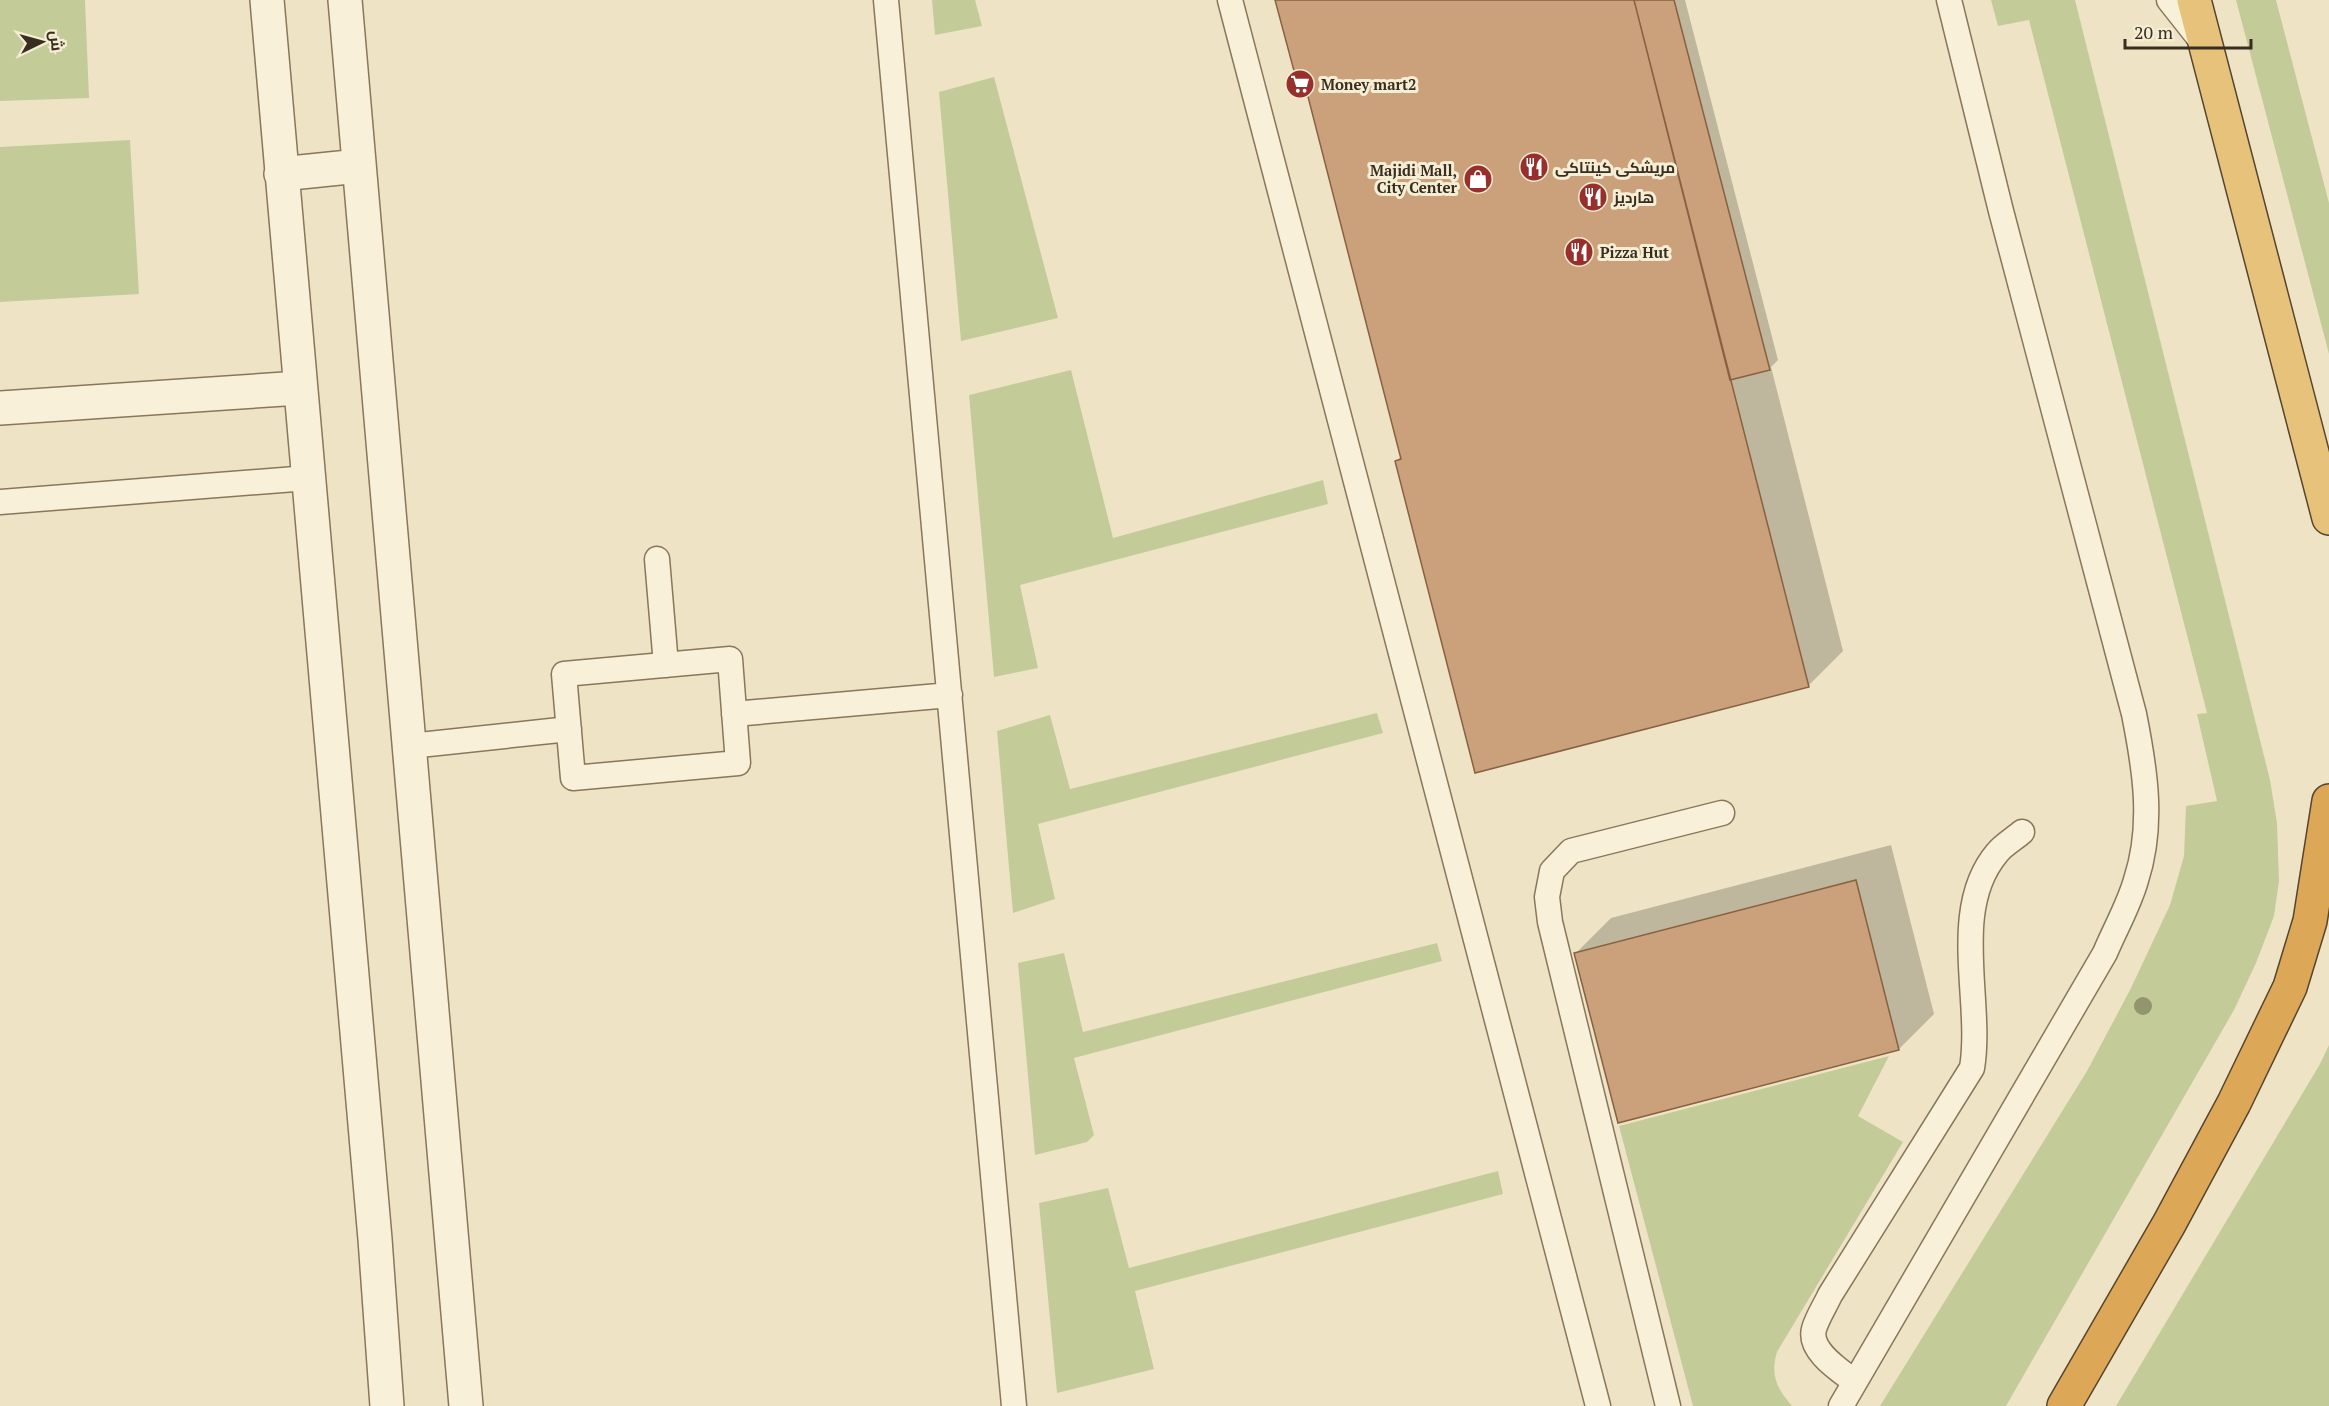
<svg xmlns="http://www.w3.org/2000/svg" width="2329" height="1406" font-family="'PT Serif',Cairo,serif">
<rect width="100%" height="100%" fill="#eee4c5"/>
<path fill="#c3cc99" d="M0 0H85L89 98 0 101Z
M932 0H975L982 26 935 35Z
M1991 0H2075L2270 780 2277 823 2279 881 2274 916 2256 963 2234 1010 2006 1406H1880L2087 1071 2130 990 2170 905 2184 856 2186 806 2217 801 2197 714 2207 713 2029 20 1998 26Z
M2236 0H2276L2329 203V354Z
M994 77 1058 318 961 341 939 92Z
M130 140 139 294 0 302V147Z
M1071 370 1113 538 1323 480 1328 504 1020 585 1038 668 994 677 969 395Z
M1377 713 1383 733 1038 824 1055 899 1013 913 997 731 1050 715 1070 789Z
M1437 943 1442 961 1074 1058 1094 1135 1087 1142 1035 1155 1018 963 1064 953 1083 1032Z
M2329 1045V1406H2116L2320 1064Z
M1889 1056 1858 1116 1903 1142 1777 1352C1770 1375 1777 1389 1792 1406H1693L1619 1126Z
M1498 1171 1503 1194 1135 1291 1154 1369 1057 1393 1039 1203 1108 1188 1129 1268Z"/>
<path fill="#0003" d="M1276 0H1685L1778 360 1771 367 1843 651 1808 686 1397 461 1401 456 1306 79Z
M1891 845 1934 1014 1899 1049 1576 953 1611 918Z"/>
<path fill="#cba17b" stroke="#876141" stroke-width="1.5" d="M1275 0H1634L1809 687 1475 773 1395 461 1401 459 1304 81 1297 82Z
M1634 0H1674L1770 370 1730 380Z
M1856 880 1899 1050 1618 1123 1574 953Z"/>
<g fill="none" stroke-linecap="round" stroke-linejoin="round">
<g stroke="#89765b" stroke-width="27">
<path id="service" d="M886 0 1014 1406
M1230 0 1598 1406
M2169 0 2199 38
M0 502 308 478
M657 559 666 665
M730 659 738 763 573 778 564 674Z
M734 714 950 695
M410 746 569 729
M1855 1382C1841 1371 1808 1351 1814 1329 1817 1318 1825 1306 1830 1295L1972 1068C1983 1001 1949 910 1997 853 2003 845 2014 839 2022 832
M1668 1406 1550 922 1547 897 1552 871 1571 851 1722 813
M1841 1406 2105 953C2115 929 2129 905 2136 880 2154 825 2145 769 2134 714L2001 211 1949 0"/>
</g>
<g stroke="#89765b" stroke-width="36">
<path id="minor" d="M0 408 300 388"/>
</g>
<g stroke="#89765b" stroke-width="36">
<path id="tertiary" d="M267 0 375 1239 387 1406
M345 0 466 1406
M281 174 359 166"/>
</g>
<g stroke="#56442f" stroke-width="36">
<path id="trunk" d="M2194 0 2329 518"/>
</g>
<g stroke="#56442f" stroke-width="36">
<path id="motorway" d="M2064 1406 2169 1224 2234 1103 2290 987 2310 921 2329 801"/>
</g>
<use href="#service" stroke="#f8f0d8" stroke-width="24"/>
<use href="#minor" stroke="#f8f0d8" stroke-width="33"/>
<use href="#tertiary" stroke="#f8f0d8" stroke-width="33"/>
<use href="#trunk" stroke="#e6c27a" stroke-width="33"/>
<use href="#motorway" stroke="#dca857" stroke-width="33"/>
</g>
<circle fill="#92956e" cx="2143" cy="1006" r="9"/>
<defs>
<g id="supermarket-disc" transform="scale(1.5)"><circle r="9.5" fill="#97302c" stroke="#f5edd4"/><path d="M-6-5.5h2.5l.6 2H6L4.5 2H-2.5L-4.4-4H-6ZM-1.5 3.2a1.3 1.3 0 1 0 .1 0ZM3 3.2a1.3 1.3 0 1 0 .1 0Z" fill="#fff"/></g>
<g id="restaurant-disc" transform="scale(1.5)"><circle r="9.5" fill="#97302c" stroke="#f5edd4"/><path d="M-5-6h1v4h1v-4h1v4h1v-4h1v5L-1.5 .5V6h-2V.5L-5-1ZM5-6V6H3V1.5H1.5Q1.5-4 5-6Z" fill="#fff"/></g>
<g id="shop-disc" transform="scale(1.5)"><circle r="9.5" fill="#97302c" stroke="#f5edd4"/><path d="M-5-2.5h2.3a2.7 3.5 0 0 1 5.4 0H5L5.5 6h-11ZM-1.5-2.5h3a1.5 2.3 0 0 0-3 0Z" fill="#fff"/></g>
</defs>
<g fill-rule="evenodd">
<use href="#supermarket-disc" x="1300" y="84"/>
<use href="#restaurant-disc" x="1534" y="167"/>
<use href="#shop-disc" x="1478" y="179"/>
<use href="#restaurant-disc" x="1593" y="197"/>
<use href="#restaurant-disc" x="1579" y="252"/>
</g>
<g text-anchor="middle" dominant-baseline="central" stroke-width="6" stroke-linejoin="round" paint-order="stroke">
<g font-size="15" font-weight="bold" fill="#392d1f" stroke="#f5edd4" text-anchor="start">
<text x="1321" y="84">Money mart2</text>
<text x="1555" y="167">مریشکی کینتاکی</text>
<text x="1457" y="170" text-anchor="end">Majidi Mall,<tspan x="1457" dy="17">City Center</tspan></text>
<text x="1614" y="197">هاردیز</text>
<text x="1600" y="252">Pizza Hut</text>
</g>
</g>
<g transform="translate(42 42) rotate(85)" stroke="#f5edd4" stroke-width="4.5" paint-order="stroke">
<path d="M0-4.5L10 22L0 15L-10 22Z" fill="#392d1f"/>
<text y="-9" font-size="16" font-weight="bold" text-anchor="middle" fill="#392d1f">ش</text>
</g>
<path d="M2125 39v9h126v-9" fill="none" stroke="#392d1f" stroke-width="3"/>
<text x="2134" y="39" font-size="18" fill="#392d1f" stroke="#f5edd4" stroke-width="4.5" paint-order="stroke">20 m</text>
</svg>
